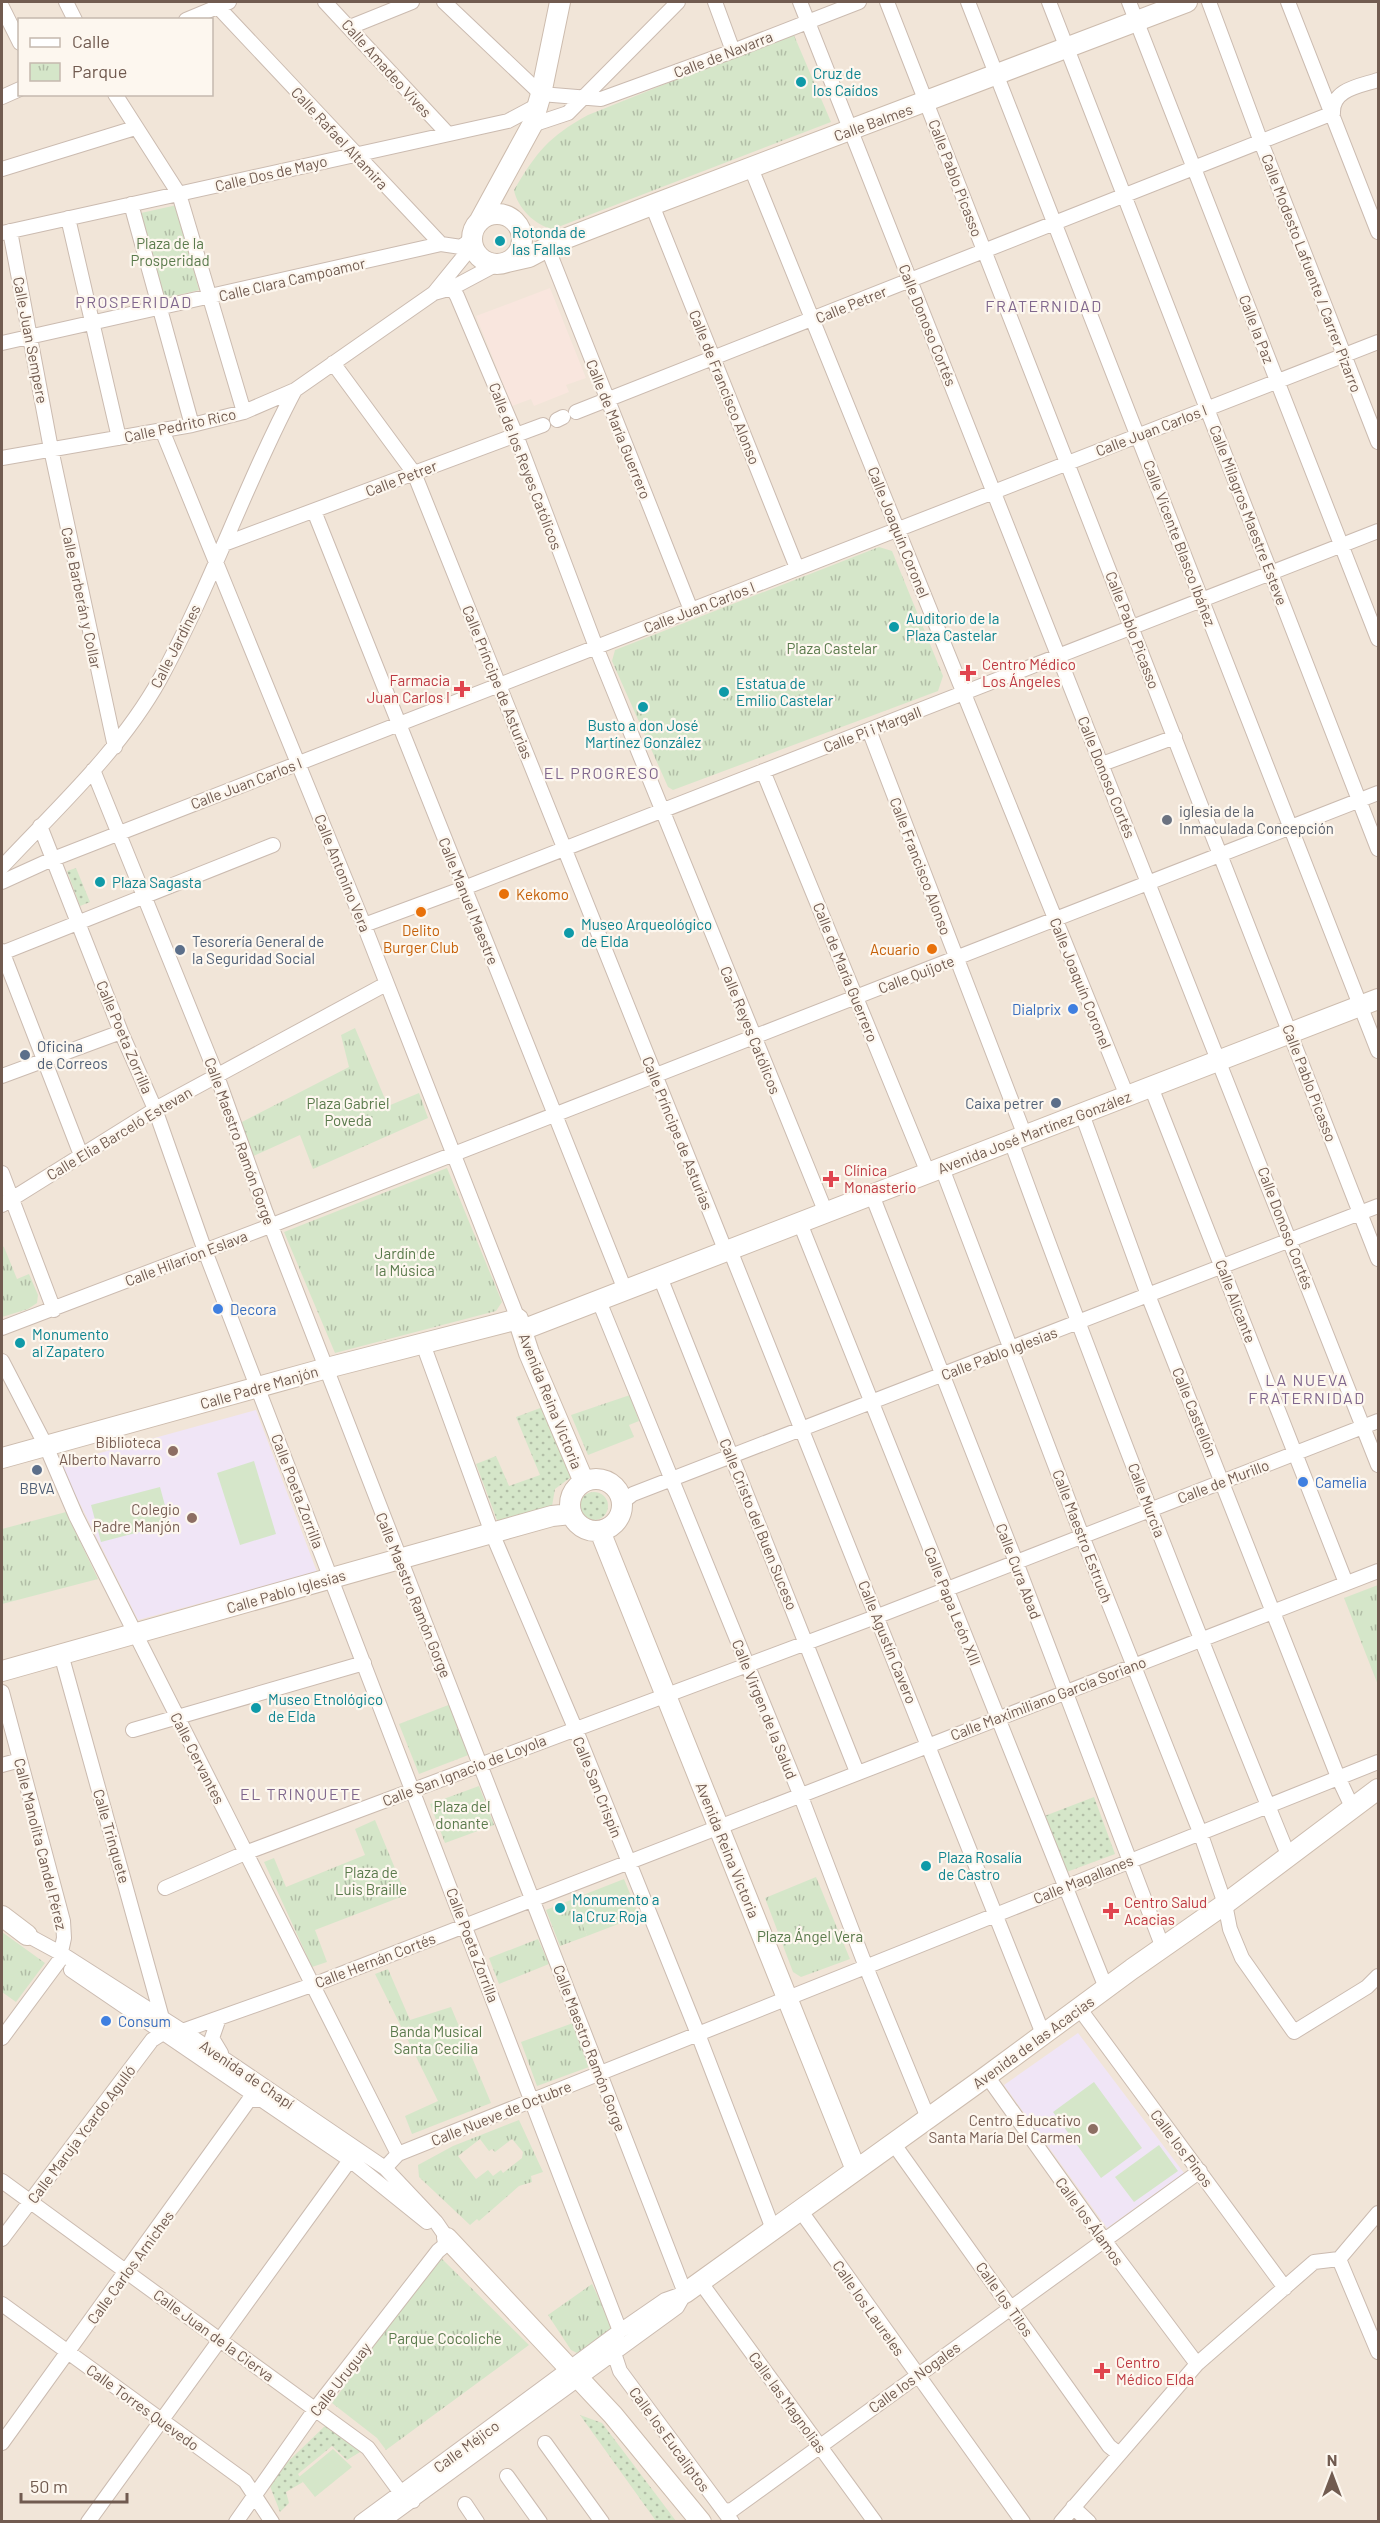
<svg xmlns="http://www.w3.org/2000/svg" width="1380" height="2523" font-family="Barlow,sans-serif">
<defs>
<pattern id="grass-dots" width="8" height="8" patternUnits="userSpaceOnUse" patternTransform="scale(1.5)"><rect width="8" height="8" fill="#d5e6c9"/><path d="M2 2h.1M6 6h.1" fill="none" stroke="#b1bda6" stroke-width="1.8" stroke-linecap="round"/></pattern>
<pattern id="park-tufts" width="24" height="20" patternUnits="userSpaceOnUse" patternTransform="scale(1.5)"><rect width="24" height="20" fill="#d5e6c9"/><path d="M3 7l-1-3M5 7V3M7 7l1-3M15 17l-1-3M17 17v-4M19 17l1-3" fill="none" stroke="#b1bda6"/></pattern>
</defs>
<rect width="100%" height="100%" fill="#faf3e9"/>
<path fill="#f1e5d8" fill-rule="evenodd" d="M2 2H1378V2521L2 2522ZM20 20H212V94H20Z"/>
<path fill="#f9e6de" d="M550 288 586 378 566 385 569 392 534 406 531 399 512 406 476 316Z"/>
<path fill="#f0e5f6" d="M256 1410 317 1572 138 1620 60 1464Z
M1078 2033 1184 2173 1107 2228 1004 2085Z"/>
<path fill="url(#grass-dots)" d="M76 868 90 902 80 906 67 871Z
M543 1407 571 1477 555 1489 552 1506 501 1521 497 1520 476 1464 496 1456 509 1486 540 1475 516 1417Z
M580 1506a14 14 0 1 1 28 0a14 14 0 1 1-28 0Z
M1094 1797 1115 1854 1064 1873 1042 1817Z
M580 2415 602 2423 676 2521H656Z
M328 2423 365 2449 347 2460 332 2446 298 2474 303 2482 286 2492 289 2503 280 2512 268 2481Z"/>
<path fill="url(#park-tufts)" fill-rule="evenodd" d="M793 33 831 122 553 229C535 226 517 207 514 190 537 152 548 137 588 115Z
M177 205 199 290 162 299 141 213Z
M879 547 892 551 943 676 938 691 673 790 668 787 612 661 615 650Z
M355 1028 388 1106 419 1093 428 1118 313 1169 300 1135 247 1159 236 1125 349 1067 341 1035Z
M447 1168 502 1302 496 1311 335 1353 284 1232Z
M2 1246 4 1247 17 1279 29 1274 38 1295 37 1303 28 1309 2 1317Z
M630 1395 639 1421 629 1425 634 1437 588 1455 571 1415Z
M66 1512 98 1579 2 1604V1529Z
M1378 1585V1685L1344 1598Z
M451 1704 471 1754 419 1774 399 1724Z
M479 1786 494 1825 445 1843 430 1804Z
M375 1820 406 1895 315 1930 327 1962 312 1967 264 1862 274 1858 286 1887 365 1855 355 1829Z
M816 1877 850 1959 801 1977 793 1972 765 1898Z
M573 1899 587 1936 560 1946 546 1910Z
M2 1932 45 1963 16 2002 2 1992Z
M538 1939 549 1964 499 1984 489 1958Z
M388 1969 410 2020 451 2007 491 2103 412 2134 405 2116 438 2101 375 1974Z
M573 2023 589 2067 537 2086 521 2042Z
M519 2120 543 2172 531 2176 532 2182 519 2186 479 2221 477 2219 470 2225 419 2177 418 2165 453 2146ZM480 2139 489 2151 492 2149 495 2152 512 2139 523 2152 522 2158 503 2173 501 2170 493 2176 488 2170 476 2179 458 2156Z
M440 2257 529 2345 386 2450 377 2438 332 2403Z
M592 2284 614 2330 577 2353 571 2350 548 2315Z"/>
<path fill="#d5e6c9" d="M254 1461 276 1534 240 1545 217 1473Z
M160 1487 170 1524 101 1542 91 1505Z
M624 1879 639 1916 587 1936 573 1899Z
M1094 2082 1142 2148 1101 2178 1053 2112Z
M1159 2145 1178 2171 1134 2202 1115 2177Z
M333 2449 352 2467 315 2497 299 2477Z"/>
<g fill="none" stroke-linecap="round" stroke-linejoin="round">
<g stroke="#cbbbb0" stroke-width="16">
<path id="street" d="M66 2 75 20
M325 2 448 134
M444 2 541 94 601 99 733 51 859 2
M715 2 733 51
M800 2 1378 1465
M887 2 1378 1259
M968 2 1378 1051
M1049 2 1378 849
M1129 2 1378 639
M1209 2 1261 142 1378 442
M1288 2 1378 232
M217 6 441 244 461 247 472 239
M2 7 20 43
M186 20 229 2
M350 27 412 2
M115 94 179 194 244 412
M2 97 20 89
M532 125 568 113 678 2
M751 168 1127 1096
M2 169 135 128
M131 204 192 425
M652 205 797 568
M68 218 119 438
M10 231 51 449 115 747
M2 233 508 121 538 105
M548 249 691 610
M452 288 457 296 516 435 596 647 826 1213
M434 293 473 245
M2 343 441 244
M333 363 414 473 726 1252
M576 412 1333 113C1332 89 1360 86 1378 80
M557 420 563 417
M162 430 364 925 518 1319
M2 458 192 425 244 412 295 390 434 293 452 288 497 264
M314 511 625 1290
M224 544 543 425
M869 730 1025 1136
M1102 764 1175 737
M93 770 217 1076 266 1213 685 2293
M763 771 928 1173
M40 826 121 1032 155 1109 205 1251 620 2331
M2 867C57 808 120 751 160 679 211 586 245 484 295 390
M2 882 48 861 1378 342
M364 925 464 888 1378 531
M2 951 81 1155
M2 953 273 845
M2 1076 121 1032
M1151 1087 1346 1583
M1082 1114 1148 1295 1338 1777 1353 1809
M1011 1141C1099 1382 1192 1620 1289 1857
M942 1168 1082 1536 1200 1832 1225 1904 1230 1929 1242 1958 1294 2032 1367 1987 1378 1976
M2 1173 54 1310
M872 1195 1016 1562 1163 1948
M2 1205 159 1107 386 984
M800 1223 1106 1988
M730 1250 1043 2034
M660 1277 857 1772
M599 1301 800 1794 866 1967 928 2118
M2 1328 262 1229 1378 793
M423 1344 492 1533 575 1728 698 2034 773 2229
M2 1361 46 1446 76 1516 398 2154
M621 1503 633 1494 1378 1206
M61 1654 162 2018
M2 1692 63 1921 64 1938 59 1961 2 2038
M133 1730 364 1663
M2 1765 20 1760
M165 1888 245 1853 878 1616 1378 1421
M27 1935 62 1954 195 2039 385 2168 436 2222 447 2238
M71 1970 350 2160 427 2222
M1079 2008 1285 2288
M219 2018 212 2038 221 2053
M987 2076 1104 2240 1197 2364
M893 2143 1109 2446 1119 2454
M385 2168 398 2154 1378 1762
M2 2181 368 2448 401 2493 413 2501
M800 2210 1023 2522
M2 2239 152 2040 163 2033 182 2031 323 1981 1378 1571
M1339 2259 1378 2352
M701 2283 875 2522
M2 2304 245 2481 272 2522
M614 2353 620 2371 732 2522
M2 2443 249 2100H262
M545 2443 602 2522
M507 2476 540 2522
M465 2504 477 2522
M1073 2507 1089 2522
M724 2511 732 2510 1200 2171
M88 2522 350 2160
M236 2522 316 2408 438 2251 450 2241
M361 2522 620 2331 665 2300 685 2293
M382 2522 677 2307 685 2293
M1061 2522 1197 2364 1314 2262 1339 2259 1378 2213"/>
</g>
<g stroke="#cdbcae" stroke-width="22">
<path id="secondary" d="M472 239a25 25 0 1 1 50 0a25 25 0 1 1-50 0Z
M479 222 532 125 541 94 560 2
M507 262 529 257 559 241 652 205 1187 2
M522 1330 1378 999
M2 1458 327 1368 518 1319 529 1353 584 1482
M570 1505a26 26 0 1 1 52 0a26 26 0 1 1-52 0Z
M600 1531 856 2170
M2 1671 552 1516 571 1514
M2 1916 27 1935
M447 2238 613 2415 701 2522
M685 2293 987 2076 1132 1969 1225 1904 1378 1789"/>
</g>
<use href="#street" stroke="#fff" stroke-width="14"/>
<use href="#secondary" stroke="#fff" stroke-width="20"/>
</g>
<g fill="#0f9aa8" stroke="#fdf7ef" stroke-width="2">
<circle cx="801" cy="82" r="6"/>
<circle cx="500" cy="241" r="6"/>
<circle cx="894" cy="627" r="6"/>
<circle cx="724" cy="692" r="6"/>
<circle cx="643" cy="707" r="6"/>
<circle cx="100" cy="882" r="6"/>
<circle cx="569" cy="933" r="6"/>
<circle cx="20" cy="1343" r="6"/>
<circle cx="256" cy="1708" r="6"/>
<circle cx="926" cy="1866" r="6"/>
<circle cx="560" cy="1908" r="6"/>
</g>
<g fill="#e0444e" stroke="#fdf7ef" stroke-width="2">
<path d="M965 664h6v6h6v6h-6v6h-6v-6h-6v-6h6z"/>
<path d="M459 680h6v6h6v6h-6v6h-6v-6h-6v-6h6z"/>
<path d="M828 1170h6v6h6v6h-6v6h-6v-6h-6v-6h6z"/>
<path d="M1108 1902h6v6h6v6h-6v6h-6v-6h-6v-6h6z"/>
<path d="M1099 2362h6v6h6v6h-6v6h-6v-6h-6v-6h6z"/>
</g>
<circle fill="#6b7280" stroke="#fdf7ef" stroke-width="2" cx="1167" cy="820" r="6"/>
<g fill="#e8710a" stroke="#fdf7ef" stroke-width="2">
<circle cx="504" cy="894" r="6"/>
<circle cx="421" cy="912" r="6"/>
<circle cx="932" cy="949" r="6"/>
</g>
<g fill="#5c6f8a" stroke="#fdf7ef" stroke-width="2">
<circle cx="180" cy="950" r="6"/>
<circle cx="25" cy="1055" r="6"/>
<circle cx="1056" cy="1103" r="6"/>
<circle cx="37" cy="1470" r="6"/>
</g>
<g fill="#3f7fe0" stroke="#fdf7ef" stroke-width="2">
<circle cx="1073" cy="1009" r="6"/>
<circle cx="218" cy="1309" r="6"/>
<circle cx="1303" cy="1482" r="6"/>
<circle cx="106" cy="2021" r="6"/>
</g>
<g fill="#8d6e63" stroke="#fdf7ef" stroke-width="2">
<circle cx="173" cy="1451" r="6"/>
<circle cx="192" cy="1518" r="6"/>
<circle cx="1093" cy="2129" r="6"/>
</g>
<g text-anchor="middle" dominant-baseline="central" stroke-width="4.5" stroke-linejoin="round" paint-order="stroke">
<g font-size="15" fill="#715b50" stroke="#fdf7ef">
<text transform="translate(723 54) rotate(-21)">Calle de Navarra</text>
<text transform="translate(387 68) rotate(48)">Calle Amadeo Vives</text>
<text transform="translate(873 122) rotate(-20)">Calle Balmes</text>
<text transform="translate(340 138) rotate(47)">Calle Rafael Altamira</text>
<text transform="translate(271 173) rotate(-13)">Calle Dos de Mayo</text>
<text transform="translate(956 178) rotate(69)">Calle Pablo Picasso</text>
<text transform="translate(1312 273) rotate(69)">Calle Modesto Lafuente / Carrer Pizarro</text>
<text transform="translate(292 279) rotate(-13)">Calle Clara Campoamor</text>
<text transform="translate(851 304) rotate(-22)">Calle Petrer</text>
<text transform="translate(928 325) rotate(68)">Calle Donoso Cortés</text>
<text transform="translate(1257 329) rotate(69)">Calle la Paz</text>
<text transform="translate(31 340) rotate(79)">Calle Juan Sempere</text>
<text transform="translate(725 387) rotate(68)">Calle de Francisco Alonso</text>
<text transform="translate(180 425) rotate(-12)">Calle Pedrito Rico</text>
<text transform="translate(619 429) rotate(68)">Calle de María Guerrero</text>
<text transform="translate(1151 430) rotate(-21)">Calle Juan Carlos I</text>
<text transform="translate(526 466) rotate(69)">Calle de los Reyes Católicos</text>
<text transform="translate(401 478) rotate(-21)">Calle Petrer</text>
<text transform="translate(1249 515) rotate(69)">Calle Milagros Maestre Esteve</text>
<text transform="translate(899 532) rotate(68)">Calle Joaquín Coronel</text>
<text transform="translate(1180 543) rotate(69)">Calle Vicente Blasco Ibáñez</text>
<text transform="translate(82 598) rotate(78)">Calle Barberán y Collar</text>
<text transform="translate(699 607) rotate(-21)">Calle Juan Carlos I</text>
<text transform="translate(1133 630) rotate(69)">Calle Pablo Picasso</text>
<text transform="translate(175 646) rotate(-63)">Calle Jardines</text>
<text transform="translate(498 682) rotate(68)">Calle Príncipe de Asturias</text>
<text transform="translate(872 729) rotate(-21)">Calle Pi i Margall</text>
<text transform="translate(1107 777) rotate(68)">Calle Donoso Cortés</text>
<text transform="translate(246 783) rotate(-21)">Calle Juan Carlos I</text>
<text transform="translate(921 866) rotate(69)">Calle Francisco Alonso</text>
<text transform="translate(343 873) rotate(68)">Calle Antonino Vera</text>
<text transform="translate(469 901) rotate(68)">Calle Manuel Maestre</text>
<text transform="translate(846 972) rotate(68)">Calle de María Guerrero</text>
<text transform="translate(916 974) rotate(-21)">Calle Quijote</text>
<text transform="translate(1081 983) rotate(68)">Calle Joaquín Coronel</text>
<text transform="translate(751 1030) rotate(68)">Calle Reyes Católicos</text>
<text transform="translate(125 1037) rotate(67)">Calle Poeta Zorrilla</text>
<text transform="translate(1310 1083) rotate(69)">Calle Pablo Picasso</text>
<text transform="translate(1034 1132) rotate(-21)">Avenida José Martínez González</text>
<text transform="translate(119 1133) rotate(-31)">Calle Elia Barceló Estevan</text>
<text transform="translate(678 1133) rotate(68)">Calle Príncipe de Asturias</text>
<text transform="translate(240 1141) rotate(70)">Calle Maestro Ramón Gorge</text>
<text transform="translate(1286 1228) rotate(69)">Calle Donoso Cortés</text>
<text transform="translate(186 1258) rotate(-21)">Calle Hilarion Eslava</text>
<text transform="translate(1236 1301) rotate(69)">Calle Alicante</text>
<text transform="translate(999 1353) rotate(-21)">Calle Pablo Iglesias</text>
<text transform="translate(259 1387) rotate(-16)">Calle Padre Manjón</text>
<text transform="translate(551 1401) rotate(68)">Avenida Reina Victoria</text>
<text transform="translate(1195 1412) rotate(68)">Calle Castellón</text>
<text transform="translate(1223 1481) rotate(-21)">Calle de Murillo</text>
<text transform="translate(298 1491) rotate(69)">Calle Poeta Zorrilla</text>
<text transform="translate(1147 1500) rotate(69)">Calle Murcia</text>
<text transform="translate(759 1524) rotate(68)">Calle Cristo del Buen Suceso</text>
<text transform="translate(1083 1536) rotate(69)">Calle Maestro Estruch</text>
<text transform="translate(1019 1571) rotate(69)">Calle Cura Abad</text>
<text transform="translate(286 1591) rotate(-16)">Calle Pablo Iglesias</text>
<text transform="translate(414 1595) rotate(68)">Calle Maestro Ramón Gorge</text>
<text transform="translate(953 1606) rotate(68)">Calle Papa León XIII</text>
<text transform="translate(888 1642) rotate(68)">Calle Agustín Cavero</text>
<text transform="translate(1048 1698) rotate(-21)">Calle Maximiliano García Soriano</text>
<text transform="translate(765 1709) rotate(68)">Calle Virgen de la Salud</text>
<text transform="translate(198 1758) rotate(63)">Calle Cervantes</text>
<text transform="translate(464 1770) rotate(-21)">Calle San Ignacio de Loyola</text>
<text transform="translate(598 1787) rotate(68)">Calle San Crispín</text>
<text transform="translate(112 1836) rotate(74)">Calle Trinquete</text>
<text transform="translate(41 1844) rotate(76)">Calle Manolita Candel Pérez</text>
<text transform="translate(728 1850) rotate(68)">Avenida Reina Victoria</text>
<text transform="translate(1083 1879) rotate(-22)">Calle Magallanes</text>
<text transform="translate(473 1945) rotate(69)">Calle Poeta Zorrilla</text>
<text transform="translate(375 1960) rotate(-21)">Calle Hernán Cortés</text>
<text transform="translate(1033 2042) rotate(-36)">Avenida de las Acacias</text>
<text transform="translate(590 2048) rotate(69)">Calle Maestro Ramón Gorge</text>
<text transform="translate(247 2074) rotate(34)">Avenida de Chapí</text>
<text transform="translate(501 2113) rotate(-22)">Calle Nueve de Octubre</text>
<text transform="translate(81 2134) rotate(-53)">Calle Maruja Ycardo Agulló</text>
<text transform="translate(1182 2148) rotate(53)">Calle los Pinos</text>
<text transform="translate(1090 2221) rotate(54)">Calle los Álamos</text>
<text transform="translate(130 2267) rotate(-54)">Calle Carlos Arniches</text>
<text transform="translate(1005 2299) rotate(55)">Calle los Tilos</text>
<text transform="translate(869 2308) rotate(55)">Calle los Laureles</text>
<text transform="translate(214 2335) rotate(36)">Calle Juan de la Cierva</text>
<text transform="translate(914 2377) rotate(-36)">Calle los Nogales</text>
<text transform="translate(340 2379) rotate(-52)">Calle Uruguay</text>
<text transform="translate(788 2402) rotate(54)">Calle las Magnolias</text>
<text transform="translate(143 2407) rotate(36)">Calle Torres Quevedo</text>
<text transform="translate(670 2439) rotate(54)">Calle los Eucaliptos</text>
<text transform="translate(466 2446) rotate(-36)">Calle Méjico</text>
</g>
<g font-size="15" fill="#0d838f" stroke="#fdf7ef" text-anchor="start">
<text x="813" y="73">Cruz de<tspan x="813" dy="17">los Caídos</tspan></text>
<text x="512" y="232">Rotonda de<tspan x="512" dy="17">las Fallas</tspan></text>
<text x="906" y="618">Auditorio de la<tspan x="906" dy="17">Plaza Castelar</tspan></text>
<text x="736" y="683">Estatua de<tspan x="736" dy="17">Emilio Castelar</tspan></text>
<text x="643" y="725" text-anchor="middle">Busto a don José<tspan x="643" dy="17">Martínez González</tspan></text>
<text x="112" y="882">Plaza Sagasta</text>
<text x="581" y="924">Museo Arqueológico<tspan x="581" dy="17">de Elda</tspan></text>
<text x="32" y="1334">Monumento<tspan x="32" dy="17">al Zapatero</tspan></text>
<text x="268" y="1699">Museo Etnológico<tspan x="268" dy="17">de Elda</tspan></text>
<text x="938" y="1857">Plaza Rosalía<tspan x="938" dy="17">de Castro</tspan></text>
<text x="572" y="1899">Monumento a<tspan x="572" dy="17">la Cruz Roja</tspan></text>
</g>
<g font-size="15" fill="#5a7a4c" stroke="#fdf7ef">
<text x="170" y="243">Plaza de la<tspan x="170" dy="17">Prosperidad</tspan></text>
<text x="832" y="648">Plaza Castelar</text>
<text x="348" y="1103">Plaza Gabriel<tspan x="348" dy="17">Poveda</tspan></text>
<text x="405" y="1253">Jardín de<tspan x="405" dy="17">la Música</tspan></text>
<text x="462" y="1806">Plaza del<tspan x="462" dy="17">donante</tspan></text>
<text x="371" y="1872">Plaza de<tspan x="371" dy="17">Luis Braille</tspan></text>
<text x="810" y="1936">Plaza Ángel Vera</text>
<text x="436" y="2031">Banda Musical<tspan x="436" dy="17">Santa Cecilia</tspan></text>
<text x="445" y="2338">Parque Cocoliche</text>
</g>
<g font-size="15" fill="#be3a42" stroke="#fdf7ef" text-anchor="start">
<text x="982" y="664">Centro Médico<tspan x="982" dy="17">Los Ángeles</tspan></text>
<text x="450" y="680" text-anchor="end">Farmacia<tspan x="450" dy="17">Juan Carlos I</tspan></text>
<text x="844" y="1170">Clínica<tspan x="844" dy="17">Monasterio</tspan></text>
<text x="1124" y="1902">Centro Salud<tspan x="1124" dy="17">Acacias</tspan></text>
<text x="1116" y="2362">Centro<tspan x="1116" dy="17">Médico Elda</tspan></text>
</g>
<g font-size="15" fill="#5b616d" stroke="#fdf7ef" text-anchor="start">
<text x="1179" y="811">iglesia de la<tspan x="1179" dy="17">Inmaculada Concepción</tspan></text>
</g>
<g font-size="15" fill="#c56008" stroke="#fdf7ef" text-anchor="start">
<text x="516" y="894">Kekomo</text>
<text x="421" y="930" text-anchor="middle">Delito<tspan x="421" dy="17">Burger Club</tspan></text>
<text x="920" y="949" text-anchor="end">Acuario</text>
</g>
<g font-size="15" fill="#4e5e75" stroke="#fdf7ef" text-anchor="start">
<text x="192" y="941">Tesorería General de<tspan x="192" dy="17">la Seguridad Social</tspan></text>
<text x="37" y="1046">Oficina<tspan x="37" dy="17">de Correos</tspan></text>
<text x="1044" y="1103" text-anchor="end">Caixa petrer</text>
<text x="37" y="1488" text-anchor="middle">BBVA</text>
</g>
<g font-size="15" fill="#366cbe" stroke="#fdf7ef" text-anchor="start">
<text x="1061" y="1009" text-anchor="end">Dialprix</text>
<text x="230" y="1309">Decora</text>
<text x="1315" y="1482">Camelia</text>
<text x="118" y="2021">Consum</text>
</g>
<g font-size="15" fill="#785e54" stroke="#fdf7ef" text-anchor="end">
<text x="161" y="1442">Biblioteca<tspan x="161" dy="17">Alberto Navarro</tspan></text>
<text x="180" y="1509">Colegio<tspan x="180" dy="17">Padre Manjón</tspan></text>
<text x="1081" y="2120">Centro Educativo<tspan x="1081" dy="17">Santa María Del Carmen</tspan></text>
</g>
<g font-size="16" letter-spacing="1.5" fill="#80678d" stroke="#fdf7ef">
<text x="134" y="301">PROSPERIDAD</text>
<text x="1044" y="305">FRATERNIDAD</text>
<text x="602" y="772">EL PROGRESO</text>
<text x="1307" y="1379">LA NUEVA<tspan x="1307" dy="18">FRATERNIDAD</tspan></text>
<text x="301" y="1793">EL TRINQUETE</text>
</g>
</g>
<rect width="1380" height="2523" fill="none" stroke="#715b50" stroke-width="6"/>
<rect x="18" y="18" width="195" height="78" fill="#fdf7ef" stroke="#c5b9af" stroke-width="1.5"/>
<rect x="30" y="38" width="30" height="9" fill="#ffffff" stroke="#c5b9af" stroke-width="1.5"/>
<text x="72" y="48" font-size="18" fill="#715b50">Calle</text>
<rect x="30" y="63" width="30" height="18" fill="url(#park-tufts)" stroke="#c5b9af" stroke-width="1.5"/>
<text x="72" y="78" font-size="18" fill="#715b50">Parque</text>
<g transform="translate(1332 2475)" stroke="#fdf7ef" stroke-width="4.5" paint-order="stroke">
<path d="M0-4.5L10 22L0 15L-10 22Z" fill="#715b50"/>
<text y="-9" font-size="16" font-weight="bold" text-anchor="middle" fill="#715b50">N</text>
</g>
<path d="M21 2493v9h106v-9" fill="none" stroke="#715b50" stroke-width="3"/>
<text x="30" y="2493" font-size="18" fill="#715b50" stroke="#fdf7ef" stroke-width="4.5" paint-order="stroke">50 m</text>
</svg>
